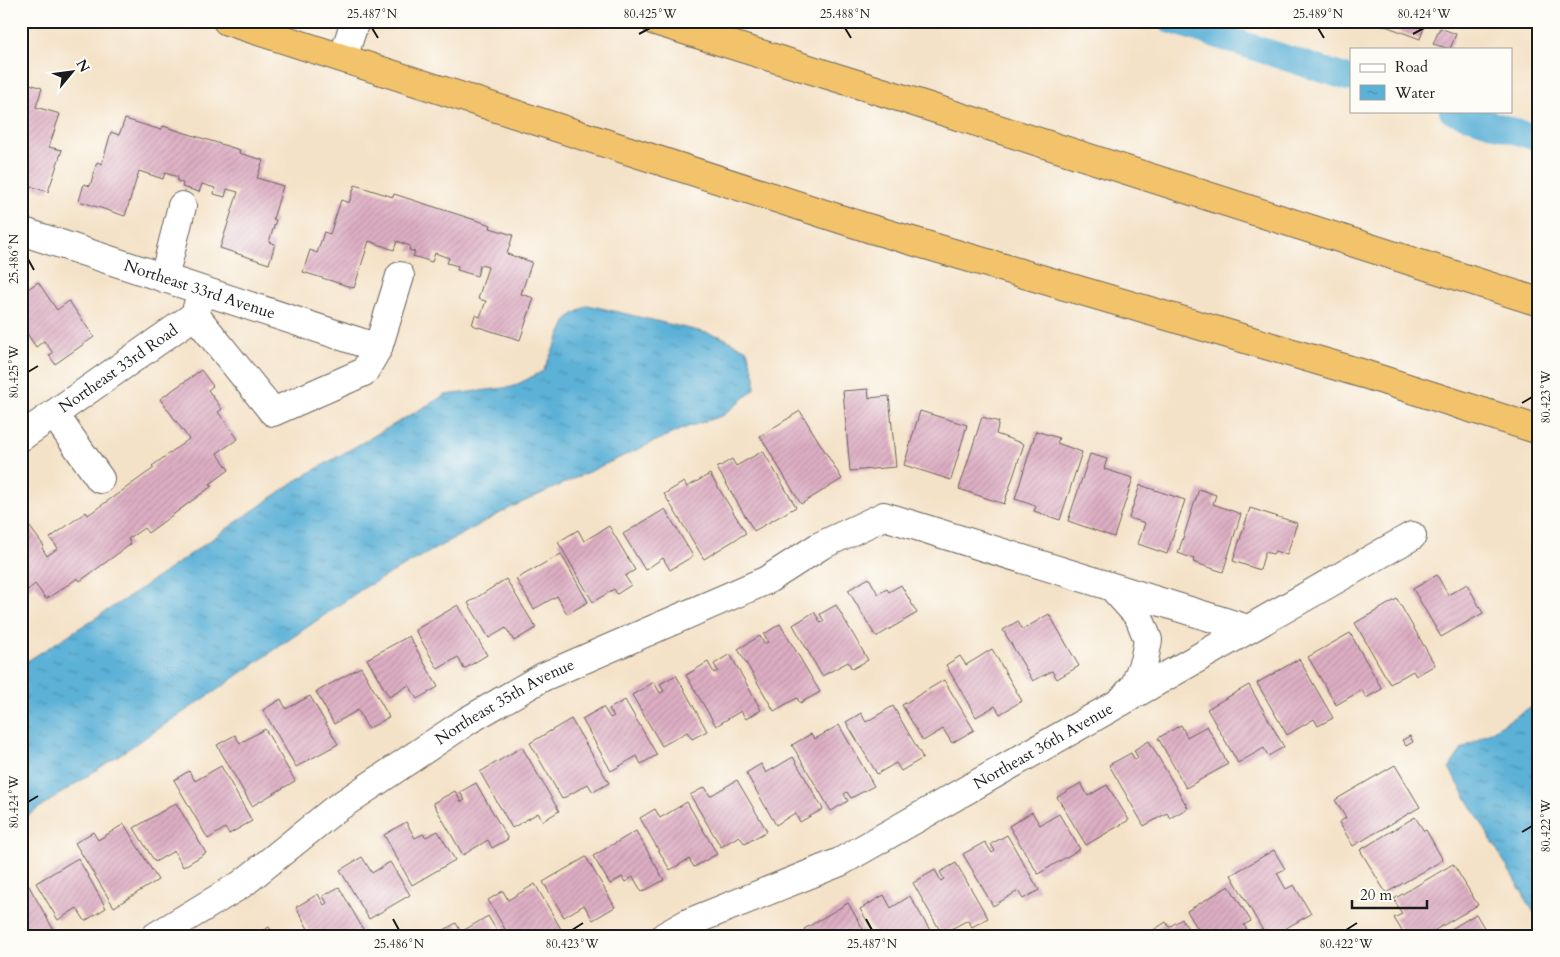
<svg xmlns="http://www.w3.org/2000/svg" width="1560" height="957" font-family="Cardo,serif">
<defs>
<pattern id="water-ripples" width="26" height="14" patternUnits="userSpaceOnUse" patternTransform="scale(1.25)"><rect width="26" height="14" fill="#5bb1d7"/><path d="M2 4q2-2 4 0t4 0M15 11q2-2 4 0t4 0" fill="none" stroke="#4a8fae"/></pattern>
<pattern id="building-hatch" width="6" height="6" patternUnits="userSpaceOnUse" patternTransform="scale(1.25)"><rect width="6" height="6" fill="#ddaec3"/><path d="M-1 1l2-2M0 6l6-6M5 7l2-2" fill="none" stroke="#bd95a7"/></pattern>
</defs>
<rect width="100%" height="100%" fill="#fdfcf7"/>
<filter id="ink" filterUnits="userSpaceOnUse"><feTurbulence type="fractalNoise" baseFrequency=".02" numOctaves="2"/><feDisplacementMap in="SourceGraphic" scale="10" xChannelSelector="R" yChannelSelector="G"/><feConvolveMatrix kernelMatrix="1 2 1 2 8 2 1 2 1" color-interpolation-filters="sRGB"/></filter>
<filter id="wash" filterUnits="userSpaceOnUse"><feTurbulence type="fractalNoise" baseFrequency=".0096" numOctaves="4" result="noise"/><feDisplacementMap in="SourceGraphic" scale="20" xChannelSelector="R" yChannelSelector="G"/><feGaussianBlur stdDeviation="1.12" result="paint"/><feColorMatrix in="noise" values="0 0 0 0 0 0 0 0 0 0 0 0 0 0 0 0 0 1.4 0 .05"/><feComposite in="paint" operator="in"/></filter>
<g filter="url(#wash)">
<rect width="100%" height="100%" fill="#f4e2c8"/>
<path fill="url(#water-ripples)" stroke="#3c667a" d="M588 305 720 336 747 350 755 376V389L724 415 682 429 508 509 362 589 217 690 21 820V665L133 594 297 480 445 395 512 387 543 371 568 318Z
M1539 702V921L1449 768 1462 749Z"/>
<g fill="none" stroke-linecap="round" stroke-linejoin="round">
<path stroke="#5bb1d7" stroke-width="26" d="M1172 21 1351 79
M1452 111 1539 139"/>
</g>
<g id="blocks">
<path fill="url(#building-hatch)" d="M1382 21H1419L1425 24 1420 39 1380 24Z
M1440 28 1456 34 1450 49 1433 44Z
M21 81 42 88 36 107 60 114 49 147 62 150 48 192 21 183Z
M125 119 161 130 163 126 240 150 239 153 263 160 257 178 283 186 273 219 276 220 269 242 275 244 269 264 220 248 238 192 227 189 225 197 214 194 215 188 202 184 199 192 182 187 183 183 177 181 178 177 165 173 163 179 139 171 125 216 79 201 84 184 90 186 97 162 102 164 111 132 119 135Z
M355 185 393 197 394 194 491 225 490 228 513 235 507 254 532 262 521 294 534 298 520 340 472 325 475 315 480 317 486 301 478 299 488 267 480 265 477 276 457 270 458 266 447 263 449 258 435 253 432 262 413 256 415 252 409 250 410 246 397 241 394 250 369 241 354 288 303 272 310 250 317 253 324 232 330 234 341 200 349 203Z
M38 282 57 310 69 301 94 337 55 364 49 355 53 353 44 341 36 347 24 329 21 330V285L25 291Z
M201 370 213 386 208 390 222 409 218 412 238 439 217 453 229 470 210 484 212 486 148 533 144 528 128 539 131 544 80 581 78 578 46 599 35 584 28 590 21 581V515L44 546 42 548 47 556 58 548 50 538 86 512 88 515 154 468 152 466 189 439 160 399Z
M868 389 869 398 889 396 896 467 850 471 843 391Z
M800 411 842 479 801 504 760 436Z
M920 411 967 425 951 480 904 465Z
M982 417 999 422 996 434 1024 444 1004 504 959 489Z
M1036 431 1059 438 1057 443 1082 452 1060 520 1034 511 1036 506 1015 499Z
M763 451 796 507 754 531 717 468 732 459 736 466Z
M1090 454 1107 459 1104 469 1133 478 1114 537 1068 521Z
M710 474 746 533 704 559 664 494 684 482 687 487Z
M1140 485 1185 500 1167 554 1138 544 1145 523 1129 518Z
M1199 489 1216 495 1213 504 1241 514 1223 572 1193 562 1194 559 1178 553Z
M1250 508 1297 523 1287 555 1275 551 1273 554 1265 552 1260 570 1233 561Z
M665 509 693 556 670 570 663 558 645 570 623 534Z
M609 526 635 570 625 576 631 585 617 594 614 589 593 602 558 542 578 530 584 541Z
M561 554 588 602 567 614 557 596 534 609 516 579Z
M1437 575 1448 595 1467 584 1483 613 1441 637 1413 589Z
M869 578 878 594 887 589 889 592 901 585 917 613 876 637 848 590Z
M506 579 536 628 514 641 506 628 489 638 468 603Z
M1397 599 1435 665 1416 676 1413 671 1390 684 1355 623Z
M458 605 487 655 464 669 458 657 438 669 415 630Z
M836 605 868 660 852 669 848 662 822 676 793 625 814 612 821 623 824 621 820 614Z
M1049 614 1079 666 1057 679 1052 671 1033 681 1003 630 1018 621 1022 630Z
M780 624 820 692 800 703 797 698 774 711 738 649 760 636 764 644 768 642 764 634Z
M1350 633 1382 689 1366 698 1362 690 1336 705 1308 657Z
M409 636 438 687 417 699 409 685 389 697 367 659Z
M992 649 1022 701 1000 714 995 706 976 717 946 665 960 656 966 665Z
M730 654 761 710 746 719 741 711 716 726 686 675 708 662 714 673 718 671 714 664Z
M1299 659 1333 718 1318 726 1314 719 1287 735 1257 683Z
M361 667 389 717 368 729 358 710 334 724 316 692Z
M676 675 707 731 692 739 687 732 662 746 632 695 654 682 660 693 664 691 660 684Z
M944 680 974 730 952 743 943 729 923 741 902 705Z
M1249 685 1284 747 1268 756 1264 748 1238 763 1207 709Z
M310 696 338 744 296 767 263 710 281 699 286 709Z
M625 700 657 755 641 764 637 756 611 771 582 719 603 707 610 718 614 716 609 709Z
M893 706 923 758 901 771 896 763 877 774 846 722 861 713 866 722Z
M571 719 609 783 593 792 588 784 562 799 530 743Z
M839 725 874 786 851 798 847 792 844 794 848 801 831 811 792 745 811 734 815 739Z
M1181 725 1187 737 1207 726 1228 764 1186 788 1158 738Z
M265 729 295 781 252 806 217 745 235 735 240 743Z
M1410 736 1413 742 1406 746 1402 740Z
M1149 741 1188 808 1170 818 1167 813 1144 826 1109 765 1131 753 1135 760 1138 758 1134 750Z
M522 747 559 811 543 821 538 813 512 828 480 772Z
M793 757 823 809 800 822 795 813 776 825 746 773 761 764 766 773Z
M1395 765 1420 807 1353 846 1339 822 1346 818 1335 800Z
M221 766 252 821 229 834 225 828 208 839 174 780 189 771 195 781Z
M737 780 767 831 745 844 739 836 721 847 690 795 705 787 710 796Z
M476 783 508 839 492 848 488 840 463 855 433 803 455 791 461 802 465 800 460 792Z
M1081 783 1088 796 1107 785 1129 820 1086 845 1057 797Z
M687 802 717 854 694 867 689 859 670 870 640 818 655 809 660 818Z
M176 803 206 853 183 867 174 851 155 862 134 828Z
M1032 812 1040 825 1059 814 1080 849 1038 874 1009 826Z
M1415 817 1424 831 1426 830 1443 860 1386 893 1360 850Z
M406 822 415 838 423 834 426 837 438 831 455 860 412 885 384 835Z
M124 824 158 880 114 907 75 843 93 832 98 840Z
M636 831 664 880 642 892 633 877 625 882 622 877 610 884 593 856Z
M1007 835 1039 890 1023 899 1018 891 993 906 963 854 985 842 992 853 995 851 991 844Z
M1274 850 1285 869 1277 873 1286 889 1294 885 1311 914 1272 936H1266L1231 875Z
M362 857 372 873 390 862 410 895 369 919 340 870Z
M586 857 615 907 593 920 584 905 564 917 543 882Z
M78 858 106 908 85 921 77 908 58 920 36 883Z
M956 863 988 918 972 927 968 920 942 934 913 883 935 870 941 881 944 879 940 872Z
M1453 864 1478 905 1425 936H1405L1394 918 1402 914 1394 899Z
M535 884 565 936H509L488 900 503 891 508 900Z
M29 886 57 936H21V891Z
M1229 886 1251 921 1244 925 1251 936H1202L1187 911Z
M339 887 367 936H312L296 907 318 894 324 905 327 903 323 896Z
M884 895 891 908 910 896 931 932 924 936H876L860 909Z
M848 903 867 936H808L804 929Z
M1476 914 1489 936H1440Z
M488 916 500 936H444L441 932 456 923 461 932Z
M1182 919 1193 936H1144L1166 922 1169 927Z
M269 927 275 936H253Z"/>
</g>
</g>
<g filter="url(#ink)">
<use href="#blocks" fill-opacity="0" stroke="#686158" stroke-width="1"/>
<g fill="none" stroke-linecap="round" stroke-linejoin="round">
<g stroke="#686158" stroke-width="30">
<g id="minor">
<path d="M343 58 355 21"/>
<path id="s1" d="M21 231 378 348"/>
<path d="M164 278 182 206"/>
<path d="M195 315 273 412 364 372 378 348 400 276"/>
<path d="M54 414 100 479"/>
<path id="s2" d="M21 437 195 315 200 297"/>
<path d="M1113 588 1139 617 1148 640 1144 661 1135 685 1123 699"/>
<path id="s3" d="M156 936 242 884 334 810 467 721 543 677 767 580 820 546 884 516 1248 629"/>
<path id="s4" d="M665 936 688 923 840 862 1412 536"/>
</g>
</g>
<g stroke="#686158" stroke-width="30">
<path id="highway" d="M227 21 868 228 1364 374 1539 430
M655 21 889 94 1539 302"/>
</g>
<use href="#minor" stroke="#fff" stroke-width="28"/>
<use href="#highway" stroke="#f2c36a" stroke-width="28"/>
</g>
</g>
<path fill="none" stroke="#1c1c1c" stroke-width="2" d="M372 28 378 38M845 28 851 38M1318 28 1324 38M639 34 650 28M1413 34 1424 28M28 259 34 270M28 372 38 366M1522 403 1532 397M28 802 38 796M1522 832 1532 826M393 919 399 930M866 919 872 930M572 930 583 923M1346 930 1357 923"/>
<g text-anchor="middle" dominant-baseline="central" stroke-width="5" stroke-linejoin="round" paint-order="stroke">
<g font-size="16" fill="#1c1c1c" stroke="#fdfcf7">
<text stroke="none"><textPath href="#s1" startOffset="188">Northeast 33rd Avenue</textPath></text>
<text stroke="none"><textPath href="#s2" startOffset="119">Northeast 33rd Road</textPath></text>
<text stroke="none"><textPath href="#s3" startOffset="421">Northeast 35th Avenue</textPath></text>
<text stroke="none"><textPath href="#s4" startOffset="424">Northeast 36th Avenue</textPath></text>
</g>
</g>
<rect width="1560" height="957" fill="none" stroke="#fdfcf7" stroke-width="55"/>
<rect x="1350" y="48" width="162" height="65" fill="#fdfcf7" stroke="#a3a29f"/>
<rect x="1360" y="64" width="25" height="8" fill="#ffffff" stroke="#a3a29f"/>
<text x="1395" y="72" font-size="15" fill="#1c1c1c">Road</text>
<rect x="1360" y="85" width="25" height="15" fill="url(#water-ripples)" stroke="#a3a29f"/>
<text x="1395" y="98" font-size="15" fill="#1c1c1c">Water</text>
<g transform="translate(72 72) rotate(61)" stroke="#fdfcf7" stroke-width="4" paint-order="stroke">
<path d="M0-4L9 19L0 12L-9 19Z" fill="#1c1c1c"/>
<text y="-8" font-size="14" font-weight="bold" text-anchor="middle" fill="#1c1c1c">N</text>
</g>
<path d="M1352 900v8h75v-8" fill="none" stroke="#1c1c1c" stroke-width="2.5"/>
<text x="1360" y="900" font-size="15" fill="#1c1c1c" stroke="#fdfcf7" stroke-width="4" paint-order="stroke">20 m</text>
<rect x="28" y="28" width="1504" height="902" fill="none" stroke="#1c1c1c" stroke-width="2"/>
<g font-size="12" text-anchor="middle" fill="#1c1c1c">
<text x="372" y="18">25.487°N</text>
<text x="650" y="18">80.425°W</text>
<text x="845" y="18">25.488°N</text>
<text x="1318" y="18">25.489°N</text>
<text x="1424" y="18">80.424°W</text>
<text transform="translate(14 259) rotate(-90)" y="4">25.486°N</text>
<text transform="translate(14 372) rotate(-90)" y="4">80.425°W</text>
<text transform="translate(1546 397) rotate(-90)" y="4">80.423°W</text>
<text transform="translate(14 802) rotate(-90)" y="4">80.424°W</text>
<text transform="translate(1546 826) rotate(-90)" y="4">80.422°W</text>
<text x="399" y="948">25.486°N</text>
<text x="572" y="948">80.423°W</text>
<text x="872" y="948">25.487°N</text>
<text x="1346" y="948">80.422°W</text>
</g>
</svg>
